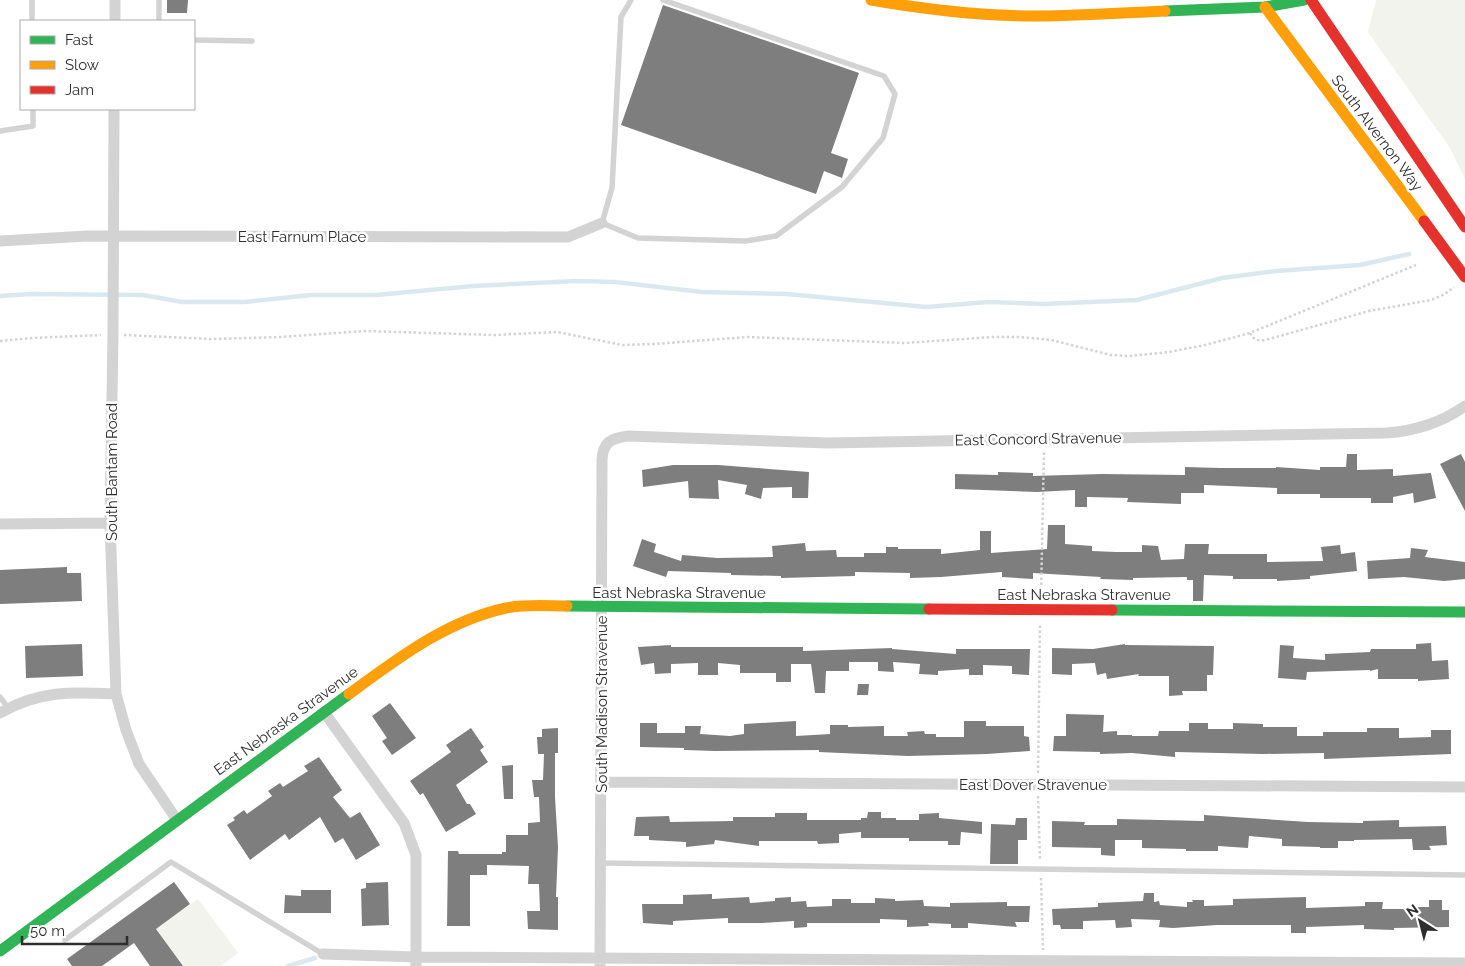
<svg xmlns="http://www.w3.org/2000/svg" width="1465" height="966" font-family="Raleway,sans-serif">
<rect width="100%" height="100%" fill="#fff"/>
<path fill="#f1f3ec" d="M1376 0H1465V179L1450 148 1368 32Z
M198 899 238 953 221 966H183L156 929Z"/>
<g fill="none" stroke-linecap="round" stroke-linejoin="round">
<path stroke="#dae9f0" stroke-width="4.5" d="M0 296 31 294 143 295 182 302H245L311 295H376L473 286 577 281 615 282 702 292 787 294 926 307 988 302 1044 304 1137 300 1222 278 1276 271 1360 265 1409 254
M288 966 315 958"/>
</g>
<path fill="#7e7e7e" d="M167 0H188L187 13H167Z
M663 5 859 73 831 153 848 159 842 178 824 171 816 194 621 125Z
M1347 454H1357V470L1393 469V476L1431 473 1436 498 1414 503 1413 493 1393 497V503H1371V498H1320V494H1277V488L1204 485V493H1181V504L1127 502 1128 498 1087 497V507H1075V490L1037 492 955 489V474L998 475V472L1033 473V476L1102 474 1185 475V467L1221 468H1276V467L1320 470V467H1346Z
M1461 454 1465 462V511L1440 464Z
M673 465H718L809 472 808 498H792V487L763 488 761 499 745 494 747 485 718 480 719 499 689 498 688 481 643 487 642 470Z
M1048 525H1065V544L1092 546V551L1116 552H1142V545L1158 546 1161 560 1184 559 1185 544H1209L1208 554H1267V562L1323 561 1321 547 1340 545 1341 554 1355 552 1357 571 1310 576V579L1277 581V579H1233V576L1204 575 1203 601H1193V580H1187V577L1133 578V580L1100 579 1101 577 1033 573V579L1002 577V572L941 577 910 578V573L855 572V576L781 578V576L731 575V573L668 571 666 577 633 566 642 539 656 544 654 552 681 561 682 555 717 558 773 557 772 546 805 543 806 551 836 550 837 557H864V553H886V547H898V549H941V554L980 550V531H991V553L1047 549Z
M1411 548 1428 550 1425 557 1465 562V579L1444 581 1404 577 1368 579 1367 561 1410 558Z
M67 567V573H81L82 601 0 604V570Z
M1431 643 1432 661 1448 660 1449 679 1418 681V679H1378V669L1370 671V670L1307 672 1306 680 1278 678 1280 645 1294 646 1293 658 1325 660V654L1370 652 1371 649H1416V644Z
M82 644 83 676 26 678 25 646Z
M1125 644V645L1214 646 1213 675H1207V691H1182L1183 695 1169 696V676H1138L1139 674 1107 679 1106 673 1097 675 1095 663 1072 664V675L1052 674V648L1093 649Z
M671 645V647H803V651L892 648V649L956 654V649H1030L1029 675 1012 674V666L983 665V675H969V669L938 671V675L919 674 920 664 893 662 894 672 878 671V662H849V671H826L825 693H815L811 664H791V682H776V673H740V665L718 663V675H698V663L671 664V673L655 674 654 663 641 665 638 647Z
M858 684H869L868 695H857Z
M390 703 416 738 392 755 382 741 387 738 372 716Z
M1066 714 1104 715 1103 732 1117 731V735H1132V736H1158L1159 731H1189V723H1208V729H1233V723L1263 724V727H1297V736H1323V732H1367V728H1399V738L1431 737V730H1451V754L1324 759V753L1263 754 1175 752V757L1132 753 1100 754V752L1053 751 1054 736H1066Z
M796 721V736L830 734V725H848V727L884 726V736H908L907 732 924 731 925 734H936V737H964V721H986V726H1024V736L1029 737 1030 751 987 754 908 756 819 752V750L715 751 684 750V748L640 747V723H657V733H685V726H701L700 734 730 736 744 734V724Z
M471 728 484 747 480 750 488 762 456 785 467 804H470L476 814 446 832 423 793 420 795 410 781 451 752 446 745Z
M558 728V753H555V797L558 847 556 897H558V930L528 929 527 911H540L539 884H528L529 866 487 865V875H470V926H447L448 851H458L459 854H502V852H506V835H528V823L540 822 539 797H534L532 780H543L544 754H538L537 737H542V729Z
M319 757 342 790 333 797 350 818 360 812 380 845 356 860 343 838 335 843 320 817 289 840 285 834 250 860 227 825 235 820 233 818 244 810 247 814 272 796 268 791 280 783 283 787 308 771 304 766Z
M513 765V799H504L502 766Z
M868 812H881V818H896V820H919V814L939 813V818L982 822V834L961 832 960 845H948V841H909V838H861V832L839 834V843L818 844 817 841H759V846L715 840 714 844 686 847V842L649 840V836H634L636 817 669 816 670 822 733 821V817H775V813H807V820H861V818H867Z
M1204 815 1308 822 1363 823V821L1399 820V827L1446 826 1447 845 1429 846 1431 850H1413L1412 839 1354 840V841H1338V848H1320V847L1282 846V839L1249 836 1248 848 1218 846V851H1186V849L1142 848V840H1115V856L1101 855V848L1052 847V821L1085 822 1084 825H1117V819L1204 821Z
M1016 818H1027V840H1018V864H990L991 824 1015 825Z
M174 882 190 904 156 929 183 966H150L134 943 102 966H72L67 959Z
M388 882 389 925 362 926 361 889 366 888V883Z
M301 890H331V913H284L285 895 301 896Z
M1144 893H1154V902L1159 901 1160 905 1187 907V902H1193L1192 900H1204V906L1233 905V899L1306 897V908L1365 906V902H1383L1382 909H1406V907H1429V900H1442V910H1449V927L1394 928V930L1364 929V925L1306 927V933H1291V925H1217L1173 928 1159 927 1160 920 1131 919 1132 927 1116 928 1115 920 1083 921V929H1061L1060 925H1053L1052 909 1098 907V903L1143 901Z
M712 894V899L749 897 750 903 775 901V898L791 897V902L806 901 807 907 832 906V899H851V903H875V898L895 899V901L923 900 924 906 950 907V903L1007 902V906H1030L1029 922H1015L1017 927 968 923V928H951V924L928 923 929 926 907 927V920L880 919V923H807V927L794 928V921L762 923H728V918L673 921V925L643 923 642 904H683V895Z"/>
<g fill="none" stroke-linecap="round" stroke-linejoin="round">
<path stroke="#d3d3d3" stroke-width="2.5" stroke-dasharray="2.5 2.5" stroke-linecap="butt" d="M1250 333C1255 342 1260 341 1269 339L1369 311 1431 300 1445 294 1454 287
M124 335 211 339 281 337 364 331 494 335 557 332 622 345 654 344 747 337 905 343 993 337H1020L1051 340 1111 355 1129 356 1169 352 1205 345 1250 333 1416 265
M0 341 32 338 101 335
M1041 595 1044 451
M1038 773 1040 623
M1038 796 1040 860
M1041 878 1043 950"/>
<path stroke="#d3d3d3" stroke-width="5.5" d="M32 0V21
M631 0 621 17 612 188 602 223 638 238 746 241 776 236 842 187 883 138 895 94 884 76 663 0
M159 21V0
M194 40 252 41
M0 131 33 126V109
M0 697 9 709
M600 863 1465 875
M65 940 171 862 323 954"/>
<path stroke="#d3d3d3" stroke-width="11" d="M115 21V0
M114 109 113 334 110 523 116 694 126 730 139 764 177 820
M0 241 88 236 568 237 602 223
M0 524 110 523
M324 712 404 823 416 855V966
M0 713C40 690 72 692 116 694
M601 782 1465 787
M323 954 416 957 1465 963
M600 966 602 460C603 442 611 438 628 436L828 443 1386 433C1415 431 1441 423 1465 406"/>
<path stroke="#30b455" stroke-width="11" d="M1165 11 1265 7 1304 0
M567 606 929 609
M1112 610 1465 612
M0 951 349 694"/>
<path stroke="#ff9f0a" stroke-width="11" d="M871 0C929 10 988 17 1046 16 1086 15 1126 13 1165 11
M1265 7 1424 221
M349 694C397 659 446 621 506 608 525 604 547 606 567 606"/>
<path stroke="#e5322d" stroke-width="11" d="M1311 0 1465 227
M1424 221 1465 277
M929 609 1112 610"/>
</g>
<g text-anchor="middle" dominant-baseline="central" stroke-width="5" stroke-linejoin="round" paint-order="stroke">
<g font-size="15" fill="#2e2e2e" stroke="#fff">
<text transform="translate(1377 133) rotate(53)">South Alvernon Way</text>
<text x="302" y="237">East Farnum Place</text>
<text transform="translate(1038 439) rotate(-1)">East Concord Stravenue</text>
<text transform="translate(112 472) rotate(-90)">South Bantam Road</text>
<text x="679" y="593">East Nebraska Stravenue</text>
<text x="1084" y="595">East Nebraska Stravenue</text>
<text transform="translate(602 704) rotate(-90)">South Madison Stravenue</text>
<text transform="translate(286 721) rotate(-36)">East Nebraska Stravenue</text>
<text x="1033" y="785">East Dover Stravenue</text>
</g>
</g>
<rect x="20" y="20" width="175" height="90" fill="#ffffff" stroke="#ababab"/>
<rect x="30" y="36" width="25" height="8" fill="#30b455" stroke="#ababab"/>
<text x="65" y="45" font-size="15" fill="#2e2e2e">Fast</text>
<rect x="30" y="61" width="25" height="8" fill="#ff9f0a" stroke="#ababab"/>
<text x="65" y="70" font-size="15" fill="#2e2e2e">Slow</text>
<rect x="30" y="86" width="25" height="8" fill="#e5322d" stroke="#ababab"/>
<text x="65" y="95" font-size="15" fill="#2e2e2e">Jam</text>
<g transform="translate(1420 921) rotate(324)" stroke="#ffffff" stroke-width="4" paint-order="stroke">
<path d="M0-4L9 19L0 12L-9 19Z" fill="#2e2e2e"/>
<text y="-8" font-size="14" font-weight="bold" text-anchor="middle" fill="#2e2e2e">N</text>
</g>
<path d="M22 936v8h105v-8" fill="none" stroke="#2e2e2e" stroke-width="2.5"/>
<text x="30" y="936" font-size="15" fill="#2e2e2e" stroke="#ffffff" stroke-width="4" paint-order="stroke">50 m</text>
</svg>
